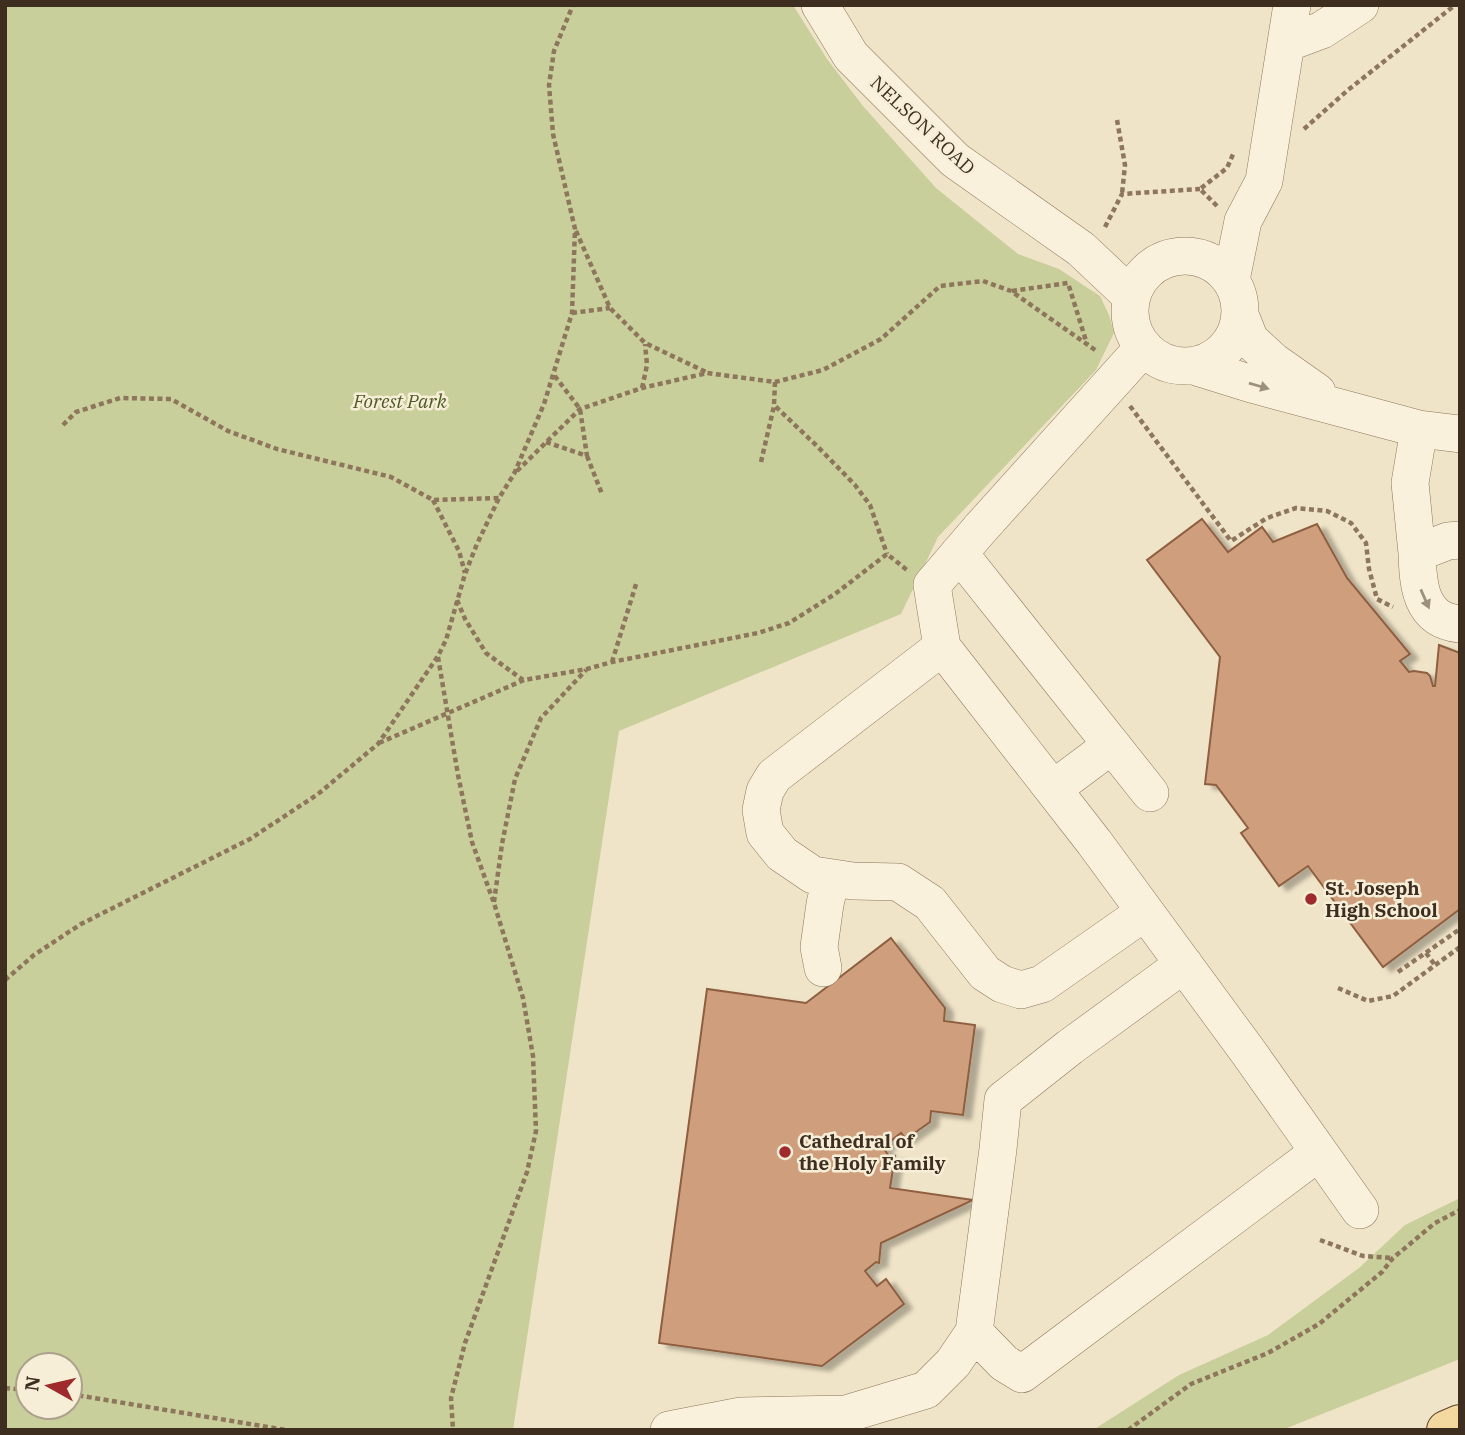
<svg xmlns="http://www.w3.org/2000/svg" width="1465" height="1435" font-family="'IBM Plex Serif',serif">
<defs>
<filter id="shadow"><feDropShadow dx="8" dy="4.5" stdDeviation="2" flood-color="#0004"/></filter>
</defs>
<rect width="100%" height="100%" fill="#f0e4c8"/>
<path fill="#c9cf9b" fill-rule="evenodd" d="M5 5H793L827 59 863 106 936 188 1018 254 1059 269 1100 296 1109 315 1114 333 1096 370 938 537 901 614 619 731 513 1430H5ZM28 1365H70V1407H28Z
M1460 1198V1359L1282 1430H1093L1179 1375 1268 1335 1359 1268 1405 1225Z"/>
<path fill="#cf9f7d" stroke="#8d5f41" stroke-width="2" filter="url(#shadow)" d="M1202 519 1228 552 1262 527 1273 542 1317 524 1347 578 1410 654 1400 661 1409 672 1414 671 1427 673 1430 676 1433 686H1435L1439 645 1460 653V909L1383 967 1308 866 1279 886 1241 833 1248 828 1216 785 1205 784 1220 657 1147 560Z
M891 938 945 1008 944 1021 975 1025 963 1115 931 1111 930 1122 906 1139 901 1133 883 1147 890 1158 895 1156 890 1188 973 1200 881 1243 879 1263 876 1262 865 1271 877 1286 886 1279 904 1304 822 1366 659 1343 707 989 806 1003Z"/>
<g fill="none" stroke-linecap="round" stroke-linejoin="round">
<g stroke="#8d765c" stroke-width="38">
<path id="minor" d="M820 5 851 56 955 160 1081 249 1132 297
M1287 43 1322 30 1360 5
M1130 311a55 55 0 1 1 110 0a55 55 0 1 1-110 0Z
M1231 280 1243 221 1264 181 1292 5
M1240 315 1250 340 1273 361 1317 392
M1144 347 979 530 932 585 942 647 1094 842 1249 1053 1360 1210
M1194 366 1255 385 1419 429 1460 434
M1460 540 1448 541 1417 553C1418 585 1420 620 1460 624
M959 553 1150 793
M1417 553 1410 483 1419 429
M942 647 774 776 765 791 761 810 765 833 782 854 813 875 853 881 898 882 930 903 985 973 1002 984 1021 990 1042 984 1145 912
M1053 789 1112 745
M1184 964 1070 1047 1003 1100 998 1149 974 1332 1004 1363 1022 1374 1319 1152
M823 968 819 947 825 904 831 878
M669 1430 741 1416 846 1414 926 1390 953 1363 974 1332"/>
</g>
<g stroke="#5b4430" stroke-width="40">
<path id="major" d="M1446 1430 1460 1424"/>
</g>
<path stroke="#8d765c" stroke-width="4.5" stroke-dasharray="5 3.5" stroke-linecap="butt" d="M1117 120 1125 165 1122 194
M1304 129 1348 90 1455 5
M1217 206 1200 189 1227 168 1234 152
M1105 227 1122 194 1200 189
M576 231 610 308 645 343 706 372
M1012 291 1068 283 1087 344
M572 313 610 308
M775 382 774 405 818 447 855 485 870 505 887 554
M642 388 647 365 645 344
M1130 406 1231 541 1267 518 1296 508 1327 511 1351 523 1366 543 1369 569 1377 599 1393 607
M63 425 76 412 120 398 171 399 228 431 277 449 391 477 433 500 499 498
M546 442 587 456 580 409 554 375
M587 456 602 494
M761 462 774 406
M517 471 580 409 642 388 707 373 775 382 823 370 881 339 940 286 983 281 1011 291 1098 352
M433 500 459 551 465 573
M457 600 465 619 486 653 523 680
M438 657 458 775 472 842 494 903 523 998 533 1056 536 1131 527 1172 465 1343 451 1398 453 1430
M612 662 637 581
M379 743 524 680 587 669 612 662 758 633 789 623 835 594 887 554 907 570
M494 902 502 844 515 779 541 718 586 670
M1426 953 1435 965
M1398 972 1460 929
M5 980 34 955 81 924 250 839 318 794 378 744 438 656 446 640 465 574 477 544 499 498 514 474 544 404 572 313 575 229 553 134 549 85 554 51 573 5
M1338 988 1368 1001 1393 996 1460 947
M1320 1240 1363 1256 1392 1258
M5 1388 28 1390
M70 1394 286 1430
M1128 1430 1191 1384 1268 1353 1319 1324 1382 1272 1393 1258 1435 1223 1460 1210"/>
<use href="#minor" stroke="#faf1dc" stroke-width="37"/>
<use href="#major" stroke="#f3d9a0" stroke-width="38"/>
</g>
<defs><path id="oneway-solid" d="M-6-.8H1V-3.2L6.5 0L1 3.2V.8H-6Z" transform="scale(1.75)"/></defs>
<g fill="#9c907e">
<use href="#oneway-solid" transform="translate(1259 386) rotate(16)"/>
<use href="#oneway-solid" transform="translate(1425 599) rotate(66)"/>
</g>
<g fill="#9e2a2b" stroke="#f7eed8" stroke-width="2.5">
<circle cx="1311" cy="899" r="7"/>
<circle cx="785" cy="1152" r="7"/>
</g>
<g text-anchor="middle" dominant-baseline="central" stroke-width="5" stroke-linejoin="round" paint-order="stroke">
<g font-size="19" fill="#3d2e20" stroke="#f7eed8">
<text transform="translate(923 125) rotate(43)">NELSON ROAD</text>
</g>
<g font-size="19" font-style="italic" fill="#4d5a26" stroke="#f7eed8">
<text x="400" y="401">Forest Park</text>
</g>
<g font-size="19" font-weight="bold" fill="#3d2e20" stroke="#f7eed8" text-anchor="start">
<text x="1325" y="888">St. Joseph<tspan x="1325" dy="22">High School</tspan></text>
<text x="799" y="1141">Cathedral of<tspan x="799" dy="22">the Holy Family</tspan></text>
</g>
</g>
<rect width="1465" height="1435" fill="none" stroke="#3d2e20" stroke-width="14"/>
<g transform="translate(49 1386) rotate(278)"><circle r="33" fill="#f7eed8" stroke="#ada18e" stroke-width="2"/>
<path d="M0-5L12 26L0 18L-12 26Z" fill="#9e2a2b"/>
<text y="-10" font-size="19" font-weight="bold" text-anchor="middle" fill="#3d2e20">N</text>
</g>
</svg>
